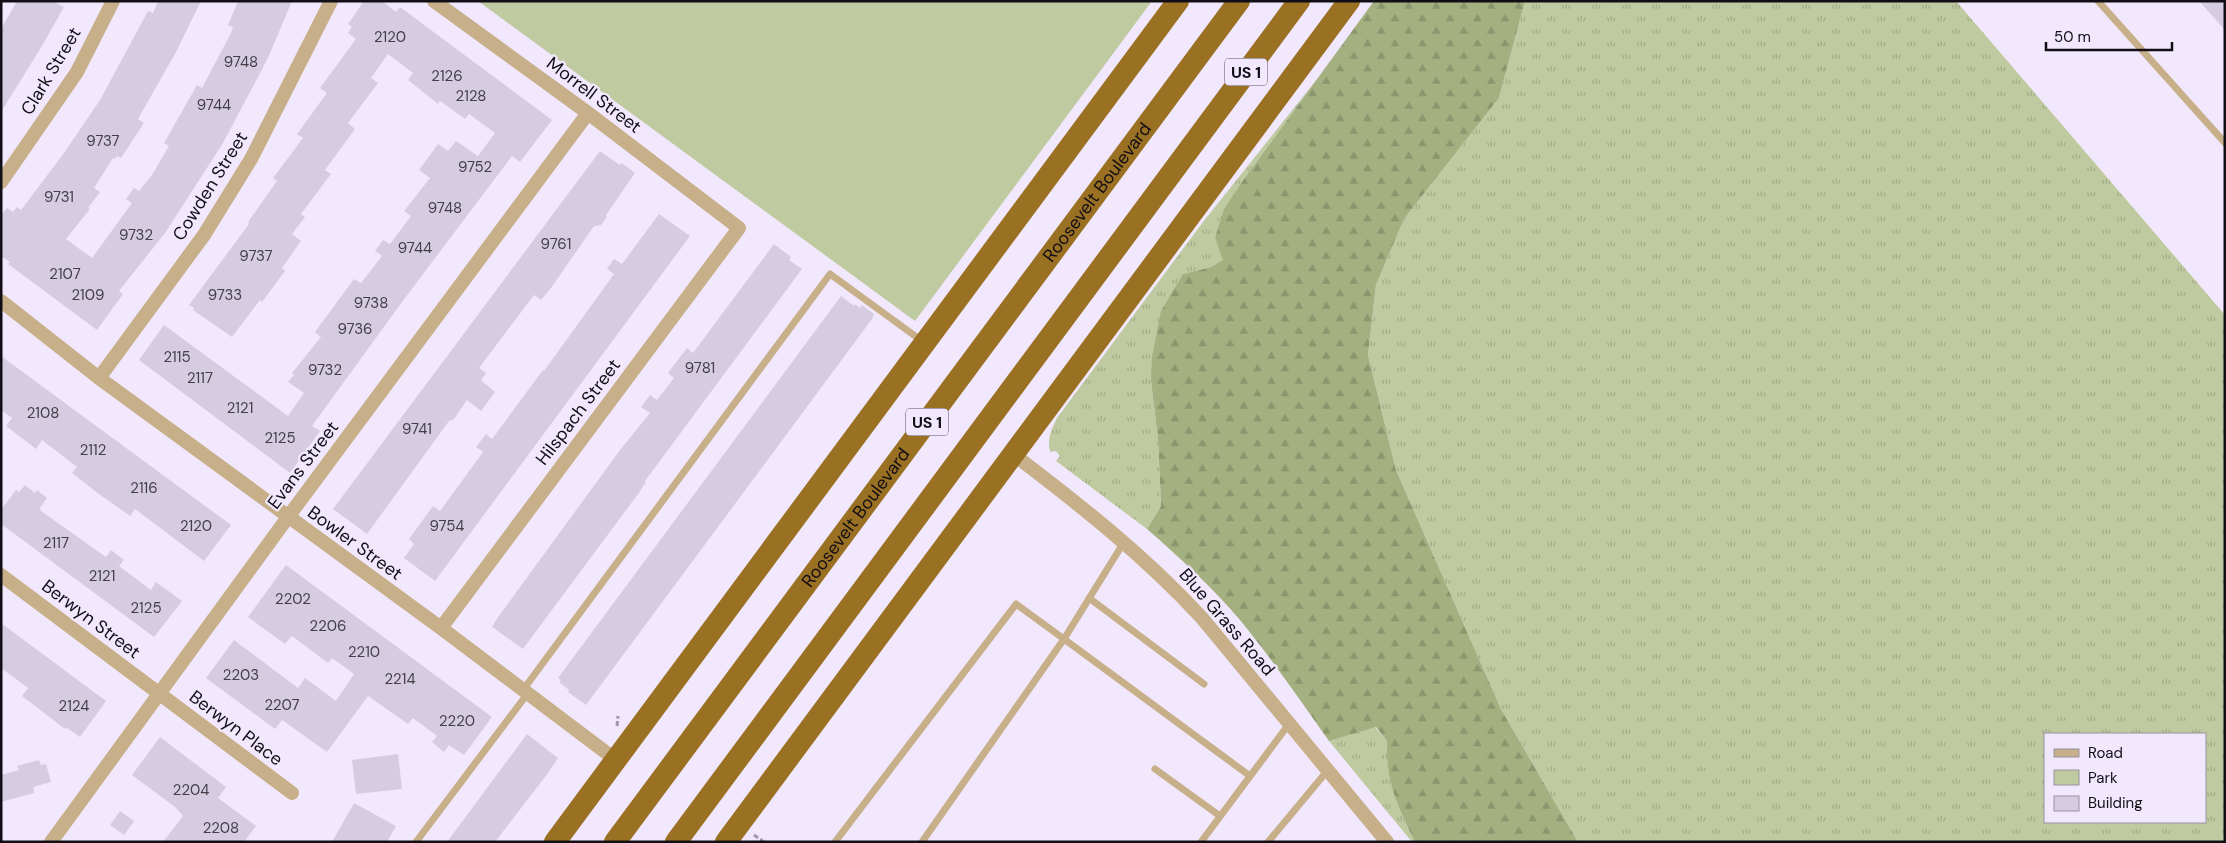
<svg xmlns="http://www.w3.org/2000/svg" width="2226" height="843" font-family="'DM Sans',sans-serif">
<defs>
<pattern id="grass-tufts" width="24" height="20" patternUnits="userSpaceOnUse" patternTransform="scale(1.25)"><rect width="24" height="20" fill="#bfcaa0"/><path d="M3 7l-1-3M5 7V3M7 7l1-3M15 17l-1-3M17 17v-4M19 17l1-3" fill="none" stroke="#a3ac89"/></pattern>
<pattern id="forest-firs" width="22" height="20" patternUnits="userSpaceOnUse" patternTransform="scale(1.25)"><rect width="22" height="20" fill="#a4b080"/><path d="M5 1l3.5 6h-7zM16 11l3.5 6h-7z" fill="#8c966e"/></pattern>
</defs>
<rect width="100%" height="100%" fill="#f2e8fd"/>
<path fill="url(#grass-tufts)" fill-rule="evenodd" d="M1525 1H1956L2225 315V842H1578L1501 709 1396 470 1368 355 1376 285 1404 219 1499 98ZM2045 734H2205V822H2045Z
M1317 79 1244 179 1215 238 1224 260 1211 267 1183 274 1151 381 1158 439 1161 506 1147 529 1056 461 1060 456 1056 451 1050 452C1047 439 1051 430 1057 418L1203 222Z
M1375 727 1387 741C1385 781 1399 807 1415 842H1412L1329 741Z"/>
<path fill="url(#forest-firs)" d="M1374 1H1525L1499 98 1404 219 1376 285 1368 355 1396 470 1501 709 1578 842H1415C1398 806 1385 782 1387 741L1376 727 1329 741C1300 700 1272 659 1240 620 1212 587 1179 557 1147 529L1161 506 1158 439 1151 381 1152 357 1161 311 1183 274 1211 267 1223 260 1215 238 1224 209 1244 179Z"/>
<path fill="#bfcaa0" d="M478 1H1152L915 321Z"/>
<path fill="#d6cce1" d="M17 1H53L64 7 42 46 1 112V29Z
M158 1H201L176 52 138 119 144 123 121 158 117 156 115 159 113 158 94 188 100 192 88 208 90 209 66 239 92 258 132 203 126 199 134 188 139 191 152 175 169 146 164 143 197 85 202 88 231 33 233 27 228 25 238 1H292L268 58 223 143 165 233 119 291 123 294 97 330 8 264 10 262 1 256V215L7 208 13 212 17 207 21 210 64 153 100 100 148 11 153 13Z
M364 1H382L396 12 400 7 552 120 520 162 512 156 402 302 312 426 320 431 290 473 139 360 164 325 288 416 304 393 288 382 294 375 292 373 321 337 315 332 354 279 361 283 382 256 375 251 383 240 390 244 411 216 404 211 430 178 419 170 438 144 448 151 456 141 478 156 495 133 469 114 465 119 440 101 438 104 408 80 413 73 388 54 371 78 378 83 348 123 355 129 325 170 331 174 301 214 305 217 292 234 301 241 282 268 285 271 262 302 260 300 232 337 193 310 194 308 189 305 249 224 248 222 277 181 273 178 303 138 297 134 327 93 320 88 356 39 348 33 352 27 348 24Z
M2199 1H2225V30Z
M600 151 620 165 622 163 635 173 606 215 607 217 601 225 594 226 551 288 541 300 534 295 479 368 486 373 481 380 495 392 481 411 467 400 454 419 449 421 367 534 333 509Z
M659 214 690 236 435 581 404 558 414 544 409 539 433 506 440 511 483 452 476 447 486 434 492 439 543 370 544 371 614 274 607 269 614 259 622 264Z
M774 244 791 257 789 260 802 269 645 481 646 482 638 494 523 649 492 627 496 620 620 450 650 413 641 407 650 395 657 400 674 378 668 373 677 361 687 348 693 353Z
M841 296 854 306 855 304 860 308 862 305 874 314 872 319 586 705 568 692 569 690 559 682 561 680 558 678Z
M1 356 231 525 204 561 135 509 130 516 99 494 72 473 77 467 42 440 36 449 6 426 12 418 1 410Z
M25 485 35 493 37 490 47 498 40 508 41 511 106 557 111 550 124 560 119 566 151 590 156 582 182 601 154 637 1 524V510L16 490 19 492Z
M286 565 492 717 464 755 449 745 444 752 432 742 437 736 413 718 408 724 368 696 327 752 282 720 275 729 206 678 234 640 298 688 305 678 336 701 354 674 332 658 328 663 292 636 285 644 248 617Z
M1 623 106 701 80 737 67 728 65 729 22 696 28 688 1 668Z
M527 734 558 758 548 773 495 842H447Z
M160 737 226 787 218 798 256 826 244 842H163L183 816 175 807 132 775Z
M398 754 402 789 356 794 352 760Z
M39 760 41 765 46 764 51 782 33 787 34 793 1 802V775L19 770 17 766Z
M354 803 396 826 387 842H332Z
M120 811 134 821 124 835 110 825Z"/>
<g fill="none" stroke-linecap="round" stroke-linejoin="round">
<path stroke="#9e96a6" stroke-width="3" stroke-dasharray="5 2.5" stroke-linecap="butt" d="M617 726 618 716
M754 835 764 842"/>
<path stroke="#c7af8a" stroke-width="7" d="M2098 1 2225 143
M1089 598 1204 684
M523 690 830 274 922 341
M1155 769 1220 816
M416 842 528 693
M835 842 1016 604 1064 639 1124 542
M922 842 1064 639 1250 776
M1201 842 1289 724
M1268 842 1328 770"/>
<path stroke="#c7af8a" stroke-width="14" d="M434 1 588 113 739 228 441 628
M1 182 77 72 113 1
M1 301 99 378 441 628 616 760
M99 378 204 235 251 159 331 1
M1013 454C1080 505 1145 556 1202 618L1387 842
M1 575 292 793
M51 842 288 517 588 113"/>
<g stroke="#9a7023" stroke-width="22">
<path d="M555 842 1178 1"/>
<path id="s1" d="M615 842 1239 1"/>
<path d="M676 842 1299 1"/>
<path d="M726 842 1349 1"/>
</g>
</g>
<g text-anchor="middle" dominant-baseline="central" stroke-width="4.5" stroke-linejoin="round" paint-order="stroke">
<g font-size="15" fill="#433e48">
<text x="390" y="37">2120</text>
<text x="241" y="62">9748</text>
<text x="447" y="76">2126</text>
<text x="471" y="96">2128</text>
<text x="214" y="105">9744</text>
<text x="103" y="141">9737</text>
<text x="475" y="167">9752</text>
<text x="59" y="197">9731</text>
<text x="445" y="208">9748</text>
<text x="136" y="235">9732</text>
<text x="556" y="244">9761</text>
<text x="415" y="248">9744</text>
<text x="256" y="256">9737</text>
<text x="65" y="274">2107</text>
<text x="88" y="295">2109</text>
<text x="225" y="295">9733</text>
<text x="371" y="303">9738</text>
<text x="355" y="329">9736</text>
<text x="177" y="357">2115</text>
<text x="700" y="368">9781</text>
<text x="325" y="370">9732</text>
<text x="200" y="378">2117</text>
<text x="240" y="408">2121</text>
<text x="43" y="413">2108</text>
<text x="417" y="429">9741</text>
<text x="280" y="438">2125</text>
<text x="93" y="450">2112</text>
<text x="144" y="488">2116</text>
<text x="196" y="526">2120</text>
<text x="447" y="526">9754</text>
<text x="56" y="543">2117</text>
<text x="102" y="576">2121</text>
<text x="293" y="599">2202</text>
<text x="146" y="608">2125</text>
<text x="328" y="626">2206</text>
<text x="364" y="652">2210</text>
<text x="241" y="675">2203</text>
<text x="400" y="679">2214</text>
<text x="282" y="705">2207</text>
<text x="74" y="706">2124</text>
<text x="457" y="721">2220</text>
<text x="191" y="790">2204</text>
<text x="221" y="828">2208</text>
</g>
<g fill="#f2e8fd" stroke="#554f5b" stroke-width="1">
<rect x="1225" y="58.5" width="42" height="27" rx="4"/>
<rect x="906" y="408.5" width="42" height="27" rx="4"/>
</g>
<g font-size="16" font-weight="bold" fill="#120e15">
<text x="1246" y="72">US 1</text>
<text x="927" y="422">US 1</text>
</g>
<g font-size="18" fill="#120e15" stroke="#f2e8fd">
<text transform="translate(51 71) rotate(-59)">Clark Street</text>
<text transform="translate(594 95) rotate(37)">Morrell Street</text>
<text transform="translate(210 186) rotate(-58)">Cowden Street</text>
<text stroke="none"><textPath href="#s1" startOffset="809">Roosevelt Boulevard</textPath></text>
<text transform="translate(578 412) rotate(-53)">Hilspach Street</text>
<text transform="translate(303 465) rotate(-53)">Evans Street</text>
<text stroke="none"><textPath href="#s1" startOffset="404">Roosevelt Boulevard</textPath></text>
<text transform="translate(355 543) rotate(36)">Bowler Street</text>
<text transform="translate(91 619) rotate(37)">Berwyn Street</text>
<text transform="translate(1227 622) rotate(49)">Blue Grass Road</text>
<text transform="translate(236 728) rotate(37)">Berwyn Place</text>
</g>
</g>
<rect width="2226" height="843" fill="none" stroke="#120e15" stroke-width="5"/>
<rect x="2044" y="733" width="162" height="90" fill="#f2e8fd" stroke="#9891a0"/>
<rect x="2054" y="749" width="25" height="8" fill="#c7af8a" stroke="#9891a0"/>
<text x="2088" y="758" font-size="15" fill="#120e15">Road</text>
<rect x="2054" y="770" width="25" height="15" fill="#bfcaa0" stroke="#9891a0"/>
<text x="2088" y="783" font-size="15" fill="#120e15">Park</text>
<rect x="2054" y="796" width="25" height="15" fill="#d6cce1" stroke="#9891a0"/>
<text x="2088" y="808" font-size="15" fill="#120e15">Building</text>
<path d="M2046 42v8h126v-8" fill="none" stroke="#120e15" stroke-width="2.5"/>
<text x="2054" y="42" font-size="15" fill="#120e15" stroke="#f2e8fd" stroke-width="4" paint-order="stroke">50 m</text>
</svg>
